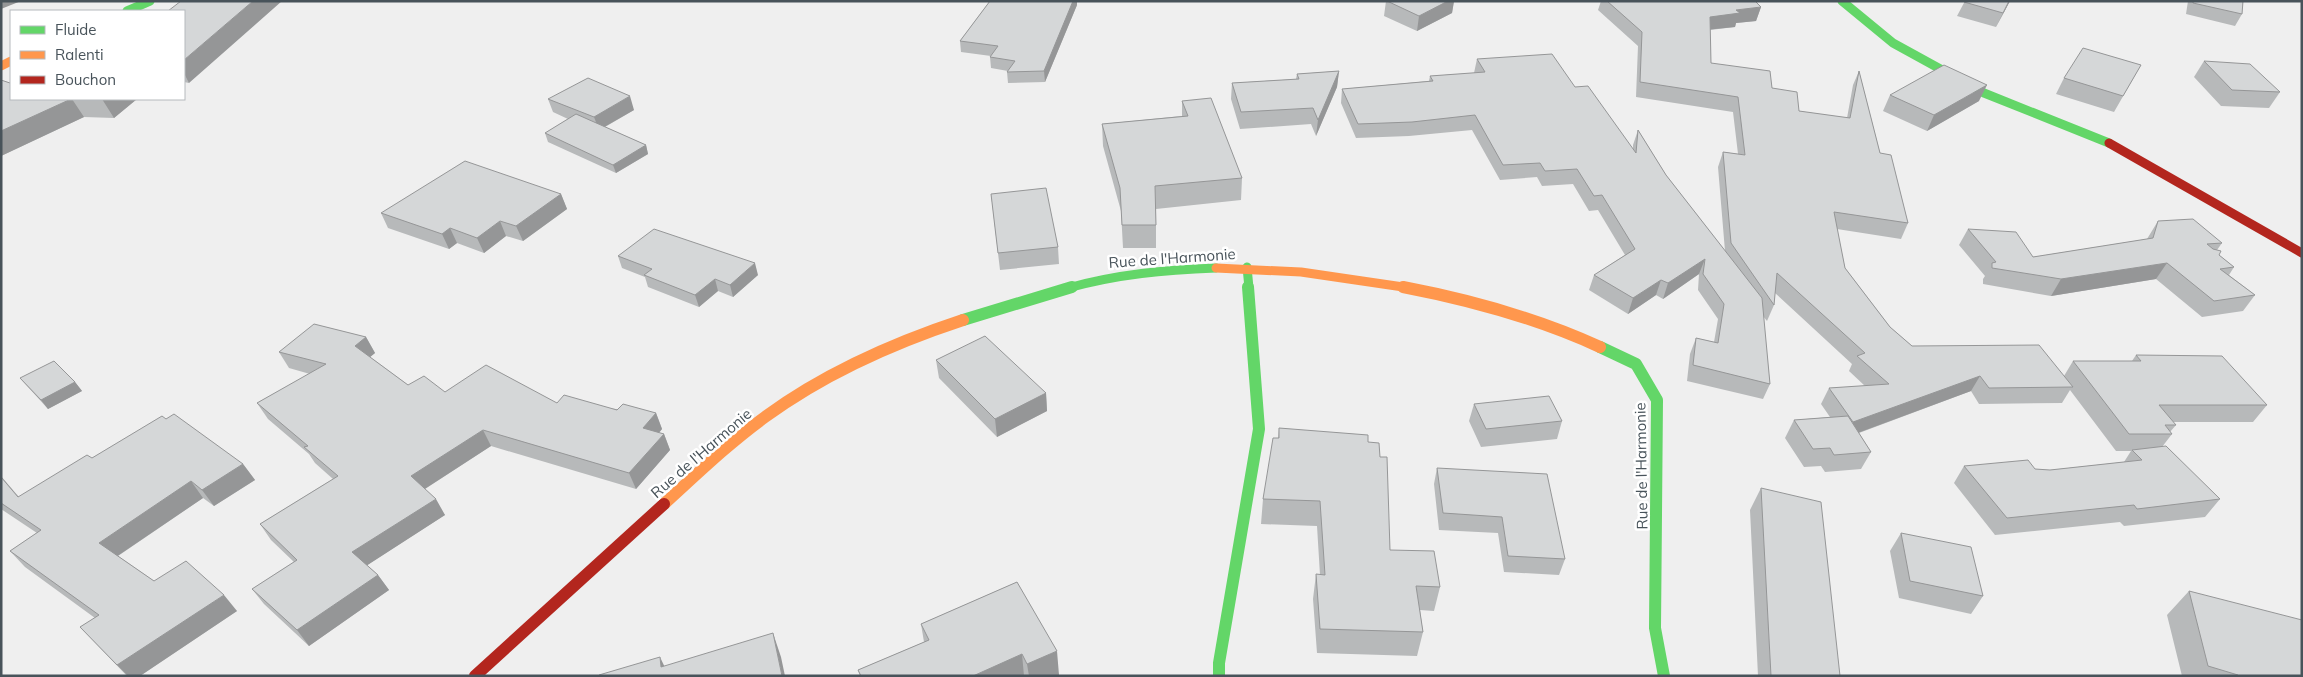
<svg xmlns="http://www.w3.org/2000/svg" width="2303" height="677" font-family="Mulish,sans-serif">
<rect width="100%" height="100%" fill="#efefef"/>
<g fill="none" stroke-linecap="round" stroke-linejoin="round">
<path stroke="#63d668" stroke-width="9" d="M1842 1 1893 43 1984 93 2109 143
M127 11 150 1
M1247 267 1249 288
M1068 288C1118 274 1165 270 1216 268"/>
<path stroke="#63d668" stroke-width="12" d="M963 320 1072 287
M1600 347 1636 364 1657 400 1655 628 1664 676
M1219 676V663L1259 429 1248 287"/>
<path stroke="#ff974d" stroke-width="9" d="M1 66 11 61
M1216 268 1301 272 1410 288"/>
<path stroke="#ff974d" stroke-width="12" d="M1403 287C1471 300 1537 318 1600 347
M664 504C697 474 729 443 765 417 825 373 893 343 963 320"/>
<path stroke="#b3261e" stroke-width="9" d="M2109 143 2302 253"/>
<path stroke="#b3261e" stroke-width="12" d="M475 676 664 504"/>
</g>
<path fill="#b7b9ba" d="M990 1H1077V5L1045 82 1008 83 1007 72 1008 71 991 68 990 57 991 56 961 52 960 41Z
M1386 1H1454L1452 13 1417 31 1384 16Z
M1601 1H1755L1761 7 1756 21 1736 23 1735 27 1710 30 1711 63 1772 88 1799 111 1847 118 1853 85 1859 71 1880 153 1908 223 1901 239 1837 229 1845 268 1890 327 1912 346 2064 376 2073 361H2132L2136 355 2267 405 2253 422H2173L2176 425 2170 432 2172 434 2162 447 2220 499 2205 517 2124 526 2120 522 1995 535 1954 483 1964 466 2050 470 2124 462 2131 451H2116L2070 390 2062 403 1979 404 1971 391 1859 433 1871 452 1861 469 1825 472 1821 466 1804 467 1785 438 1794 420 1830 417 1821 404 1829 388 1865 386 1849 371 1852 364 1775 293 1774 305 1767 321 1763 316 1770 384 1763 399 1687 381 1690 354 1696 338 1714 342 1718 319 1698 290 1699 274 1663 299 1656 295 1628 314 1589 290 1594 275 1625 255 1598 210 1589 211 1573 184 1542 186 1537 177 1500 180 1472 130 1409 136 1356 138 1341 103 1342 89 1429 81 1430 76 1474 73 1477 59 1575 87 1633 149V145L1638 130 1666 175 1725 251 1718 167 1723 152 1738 154 1733 112 1636 97 1638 46 1598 10Z
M1965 1H2010L1996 27 1957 16Z
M2188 1H2243L2242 14 2235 26 2186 14Z
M184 11 189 83 184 82Z
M2204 61 2280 92 2269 108 2221 106 2194 77Z
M2141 65 2114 112 2056 94 2064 78Z
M1339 71 1337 87 1316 136 1311 124 1240 129 1231 99 1232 83 1296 79 1297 74Z
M1 80 10 83H11V99H137L114 118 84 117 1 156Z
M1890 95 1979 101 1927 131 1883 111Z
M548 99 634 110 605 127 646 145 648 154 616 173 548 142 545 133 568 119 553 112Z
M1182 101 1242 178 1241 200 1156 209V248H1123L1121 211 1103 146 1102 124 1182 116Z
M561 194 567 209 523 241 506 236 484 253 457 243 449 249 388 228 381 213Z
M991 194 1058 247 1059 264 1000 270Z
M2158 221 2222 243 2217 250 2219 255 2234 267 2229 275 2255 295 2243 311 2202 317 2156 279 2051 296 1983 284V279L1985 276 1959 245 1968 229 2033 257 2147 239Z
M618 256 758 275 733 297 718 291 699 307 648 287 645 277 622 268Z
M366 337 375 353 370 357 408 385 445 392 656 413 662 429 659 433 664 434 670 450 636 489 491 446 425 489 445 515 367 565 378 575 389 590 309 646 264 604 252 589 294 562 271 540 260 524 333 479 315 463 309 454 268 419 257 403 310 374 289 368 279 352Z
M936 360 1046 393 1047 411 997 437 939 378Z
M20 378 75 382 82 391 48 409 28 387Z
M1474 404 1562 421 1557 439 1481 447 1469 421Z
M166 419 243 464 255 480 214 506 203 498 118 556 154 581 237 611 140 676H127L80 627 95 618 25 567 10 551 37 533 1 509V476L19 497 92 458Z
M1279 428 1368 442 1380 457 1390 550 1440 587 1434 611 1420 610 1423 632 1417 656 1317 653 1313 599 1316 574 1320 575 1317 526 1261 524 1263 499 1278 438Z
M1437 468 1565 559 1559 575 1504 572 1498 533 1439 530 1434 484Z
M1761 488 1840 676H1758L1750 510Z
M1901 533 1983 596 1971 614 1899 598 1890 551Z
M1017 582 1059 675 1057 676H860L858 670 924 642 921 624Z
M2189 591 2302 676H2182L2167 615Z"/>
<path fill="#959697" d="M1 1H21L1 9Z
M253 1H282L189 83 184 73V60Z
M1073 1H1077V5L1045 82 1044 71Z
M1448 1H1454L1452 13 1417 31 1419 16Z
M2009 1H2010L1996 27Z
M1761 7 1756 21 1736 23 1735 27 1705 30 1710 17 1736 10Z
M1339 71 1337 87 1316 136 1318 120Z
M1987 85 1979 101 1927 131 1934 115Z
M630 96 634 110 599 130 594 117Z
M71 99H72L84 117 1 156V131Z
M102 99H137L114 118Z
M646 145 648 154 616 173 613 165Z
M561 194 567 209 523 241 516 226Z
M500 221 506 236 484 253 477 238Z
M450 228 457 243 449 249 442 234Z
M1705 259 1699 274 1663 299 1668 283Z
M755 263 758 275 733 297 730 285Z
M2167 263 2156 279 2051 296 2061 279Z
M715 279 718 291 699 307 695 295Z
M1661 280 1656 295 1628 314 1633 298Z
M366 337 375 353 364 362 355 346Z
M1980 376 1971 391 1844 438 1853 422Z
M75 382 82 391 48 409 41 400Z
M1046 393 1047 411 997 437 995 419Z
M656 413 662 429 649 444 643 428Z
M483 430 491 446 420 492 411 476Z
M664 434 670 450 636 489 629 473Z
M243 464 255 480 214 506 202 490Z
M191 481 203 498 113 559 99 543Z
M436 499 445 515 363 568 352 552Z
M378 575 389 590 309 646 297 630Z
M224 595 237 611 140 676H128L117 665Z
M773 633 781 657 785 676H782Z
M1057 651 1059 675 1057 676H1029L1027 664Z
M1022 654 1024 676H973Z
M660 657 669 676 661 667Z"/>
<path fill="#d5d7d8" stroke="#959697" d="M181 1H253L184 60V11H168Z
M990 1H1073L1044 71 1007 72 1015 61 990 57 998 46 960 41Z
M1387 1H1448L1419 16Z
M1607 1H1755L1761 7 1736 10 1740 13 1710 17 1711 63 1770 71 1772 88 1797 92 1799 111 1850 118 1859 71 1880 153 1891 155 1908 223 1834 212 1845 268 1890 327 1912 346 2039 345 2073 387 1989 388 1980 376 1853 422 1829 388 1889 384 1857 356 1865 353 1777 273 1774 305 1731 243 1723 152 1745 155 1738 97 1640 82 1642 32Z
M1965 1H2009L2003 13 1964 2Z
M2193 1H2243L2242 14 2193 3Z
M2083 48 2141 65 2123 96 2064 78Z
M1552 54 1575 87 1588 86 1636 153 1638 130 1666 175 1762 298 1770 384 1693 365 1696 338 1718 343 1724 304 1703 274 1705 259 1668 283 1661 280 1633 298 1594 275 1635 249 1602 195 1594 196 1577 169 1545 171 1540 163 1503 165 1475 115 1412 122 1358 124 1342 89 1433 81 1430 76 1485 72 1477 59Z
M2204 61 2250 64 2280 92 2232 90Z
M1944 65 1987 85 1934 115 1890 95Z
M1339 71 1318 120 1313 108 1241 112 1232 83 1299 79 1297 74Z
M588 78 630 96 594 117 548 99Z
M1 80 10 83H11V99H71L1 131Z
M1211 98 1242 178 1155 186 1156 225H1122L1120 188 1102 124 1188 116 1182 101Z
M576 114 646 145 613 165 545 133Z
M465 161 561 194 516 226 500 221 477 238 450 228 442 234 381 213Z
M1046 188 1058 247 998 253 991 194Z
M2193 219 2222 243 2207 244 2213 249 2221 251 2219 255 2234 267 2220 269 2255 295 2214 301 2167 263 2061 279 1992 268V263L1996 262 1968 229 2016 232 2033 257 2153 238 2158 221Z
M654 229 755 263 730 285 715 279 695 295 644 275 652 269 618 256Z
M314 324 366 337 355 346 408 385 424 376 445 392 486 365 557 403 564 395 617 410 623 404 656 413 643 428 664 434 629 473 483 430 411 476 436 499 352 552 378 575 297 630 252 589 297 560 260 524 338 476 304 447 308 446 257 403 326 364 279 352Z
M985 336 1046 393 995 419 936 360Z
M2136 355 2222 356 2267 405H2159L2176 425H2165L2172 434H2129L2073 361H2141Z
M54 361 75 382 41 400 20 378Z
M1549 396 1562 421 1486 429 1474 404Z
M174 414 243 464 202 490 191 481 99 543 154 581 186 561 224 595 117 665 80 627 99 615 10 551 41 530 1 503V477L18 497 87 455 92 458 162 416 166 419Z
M1848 416 1871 452 1834 455 1830 448 1813 449 1794 420Z
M1279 428 1368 435V442L1379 443 1380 457H1387L1390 550 1434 551 1440 587 1416 586 1423 632 1320 629 1316 574 1325 575 1320 501 1263 499 1273 438H1279Z
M2166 446 2220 499 2137 509 2134 505 2007 518 1964 466 2028 460 2035 469 2050 470 2142 460 2132 450Z
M1437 468 1547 474 1565 559 1508 556 1502 517 1443 513Z
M1761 488 1821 502 1840 676H1771Z
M1901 533 1971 547 1983 596 1910 581Z
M1017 582 1057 651 1027 664 1022 654 973 676H861L858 670 929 640 921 624Z
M2189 591 2302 620V676H2239L2238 675 2208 666Z
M773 633 782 676H599V675L660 657 661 667Z"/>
<g text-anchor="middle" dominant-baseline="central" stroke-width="5" stroke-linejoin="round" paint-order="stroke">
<g font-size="15" fill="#48535a" stroke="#fff">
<text transform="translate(1172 258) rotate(-4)">Rue de l'Harmonie</text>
<text transform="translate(701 453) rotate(-41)">Rue de l'Harmonie</text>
<text transform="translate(1641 466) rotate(-91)">Rue de l'Harmonie</text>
</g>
</g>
<rect width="2303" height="677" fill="none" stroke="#48535a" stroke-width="5"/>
<rect x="10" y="10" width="175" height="90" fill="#ffffff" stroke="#b6babd"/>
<rect x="20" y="26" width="25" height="8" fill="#63d668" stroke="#b6babd"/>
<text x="55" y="35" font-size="15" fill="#48535a">Fluide</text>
<rect x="20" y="51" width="25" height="8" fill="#ff974d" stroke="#b6babd"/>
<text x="55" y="60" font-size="15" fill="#48535a">Ralenti</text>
<rect x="20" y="76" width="25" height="8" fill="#b3261e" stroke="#b6babd"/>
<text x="55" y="85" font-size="15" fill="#48535a">Bouchon</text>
</svg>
